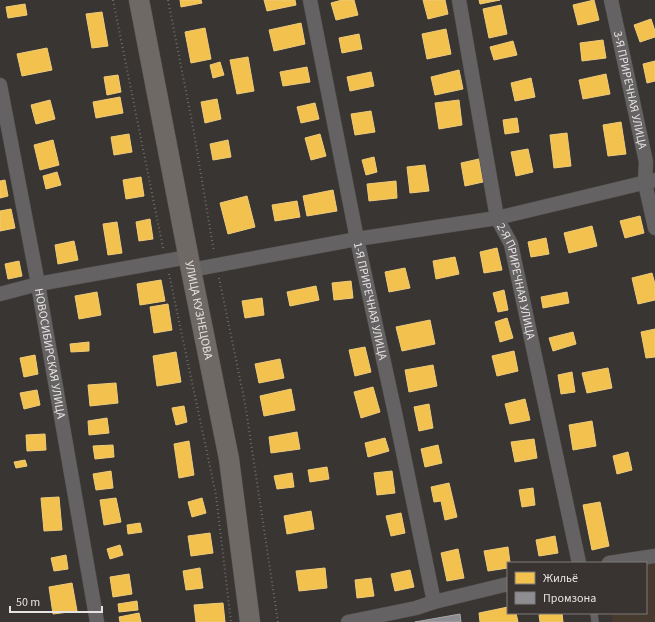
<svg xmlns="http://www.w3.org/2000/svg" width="655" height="622" font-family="'Source Sans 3',sans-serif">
<rect width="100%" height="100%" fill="#383533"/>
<path fill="#46392d" d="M655 558V622H613L611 613H646V563Z"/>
<path fill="#f2c14e" stroke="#efcb7a" d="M180 0H201L202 3 181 7Z
M264 0H295L296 5 267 11Z
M342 0H354L358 15 336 20 331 3Z
M423 0H445L448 14 428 19Z
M479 0H500L480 4Z
M594 0 599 20 578 25 573 5Z
M25 4 27 15 8 18 6 7Z
M501 5 507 34 489 38 483 9Z
M102 12 108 46 92 48 86 14Z
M651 19 655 31V37L640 42 634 25Z
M301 23 305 44 274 51 269 30Z
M205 28 211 59 191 63 185 32Z
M446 29 451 54 427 59 422 34Z
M359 34 362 49 342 53 339 38Z
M603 40 606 58 582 61 580 43Z
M513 41 517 55 494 60 490 47Z
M47 48 52 70 22 76 17 54Z
M248 57 254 91 237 94 230 60Z
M655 61V81L647 83 643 64Z
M220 62 224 75 213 78 210 65Z
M307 67 310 82 283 86 280 72Z
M459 70 463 89 435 95 431 77Z
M371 72 374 86 350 91 347 77Z
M606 74 610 94 583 99 579 80Z
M118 75 121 92 107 95 104 77Z
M531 78 535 97 515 101 511 83Z
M120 97 123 113 96 118 93 102Z
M217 99 221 119 205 123 201 102Z
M50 100 55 119 36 124 31 105Z
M459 100 462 125 439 129 435 103Z
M315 103 319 119 301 123 297 107Z
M371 111 375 132 355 135 351 114Z
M517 118 519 132 505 134 503 120Z
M621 122 626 154 608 156 603 125Z
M567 133 571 166 554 168 550 135Z
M129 134 132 152 114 155 111 137Z
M320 134 326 156 311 160 305 138Z
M53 140 59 165 40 170 34 145Z
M228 140 231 157 213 160 210 144Z
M528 149 533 172 516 176 511 152Z
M374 157 377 172 366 175 362 160Z
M479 159 483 182 465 186 461 163Z
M425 165 429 191 410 193 407 167Z
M57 172 61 185 46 189 43 176Z
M141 177 144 196 126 199 123 180Z
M5 180 8 196 0 198V181Z
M396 181 397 198 369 201 367 184Z
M333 190 337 211 307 216 303 196Z
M247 196 255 227 228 234 220 203Z
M297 201 300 217 275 221 272 205Z
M11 209 15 228 0 231V211Z
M640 216 644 233 625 238 620 221Z
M150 219 153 239 139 241 136 222Z
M117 222 122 253 108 255 103 224Z
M592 226 597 246 569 253 564 233Z
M546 238 549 254 531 257 528 242Z
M74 241 78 260 58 264 55 245Z
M497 248 502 270 484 273 480 252Z
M455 257 459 274 436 279 433 261Z
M19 261 22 276 8 279 5 264Z
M405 268 410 288 389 292 385 272Z
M652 273 655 284V300L638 304 632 278Z
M161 280 165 301 140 305 137 284Z
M351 281 353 298 334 300 332 283Z
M316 286 319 300 290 306 287 292Z
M504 290 508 310 498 312 493 293Z
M97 292 101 315 79 319 75 296Z
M567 292 569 303 543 308 541 297Z
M262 298 264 315 245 318 242 301Z
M168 304 172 330 154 333 150 307Z
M507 318 513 338 500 342 495 322Z
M430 320 435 344 402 351 396 327Z
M655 329V357L646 358 641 332Z
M573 332 576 344 553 351 549 338Z
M89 342V351L71 352 70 344Z
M365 347 371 372 355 376 349 350Z
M514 351 518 371 497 376 492 356Z
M176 352 181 382 157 386 153 356Z
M35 355 38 374 24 377 20 358Z
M280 359 284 378 259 383 255 364Z
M433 365 437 386 409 392 405 370Z
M608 368 612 388 587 393 582 373Z
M572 372 575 392 561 394 558 375Z
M116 383 118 403 90 406 88 385Z
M373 387 380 412 361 418 354 392Z
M291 389 295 410 264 416 260 396Z
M37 390 40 405 24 409 20 393Z
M525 399 530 420 510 424 505 404Z
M429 404 433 428 419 431 414 407Z
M184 406 187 422 176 425 172 408Z
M107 418 109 433 89 435 88 421Z
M592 421 596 446 573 450 569 425Z
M297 432 300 449 271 453 269 437Z
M45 434 46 450 27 451 26 435Z
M385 438 389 451 368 457 365 443Z
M534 439 537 458 515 462 511 442Z
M189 441 194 475 179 478 174 444Z
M113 445 114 457 95 459 93 446Z
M438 445 442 463 425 467 421 449Z
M628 452 632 470 617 474 613 456Z
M25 460 27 466 16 468 14 462Z
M327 467 329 479 310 482 308 470Z
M111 471 113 488 96 490 93 474Z
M392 471 395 493 377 495 374 473Z
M292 473 294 487 277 489 274 476Z
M449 483 457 517 445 520 441 501 434 502 431 487Z
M533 488 535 505 522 507 519 490Z
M59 497 62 530 44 531 41 498Z
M116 498 121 522 104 525 100 500Z
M202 498 206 513 192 517 188 502Z
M600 502 609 546 592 550 583 505Z
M311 511 314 529 287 534 284 516Z
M401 513 405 533 391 536 386 516Z
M140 523 142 532 128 534 127 525Z
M210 533 213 553 191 556 188 536Z
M555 536 558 553 539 556 536 540Z
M120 545 123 555 110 559 107 549Z
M508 547 510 563H508V568L488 571 484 551Z
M458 549 464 578 447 581 441 553Z
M66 555 68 569 54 571 51 558Z
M200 568 203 588 186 590 183 571Z
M325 568 327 588 299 591 296 571Z
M410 570 414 587 395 591 391 574Z
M129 574 132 594 113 597 110 577Z
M371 578 374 596 357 598 355 580Z
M72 583 77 611 53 614 49 587Z
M137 601 138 610 119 612 118 604Z
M223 603 225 622H196L194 605Z
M508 607V613H516L518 622H480L479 613Z
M139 613 141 622H120L119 617Z
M544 613H562L563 622H540L539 615 544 614Z"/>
<path fill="#8d8d92" stroke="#a8a7aa" d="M460 614 461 622H415Z"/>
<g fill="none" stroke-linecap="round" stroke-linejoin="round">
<g stroke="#54504f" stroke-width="8">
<path id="service" d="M594 613 595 622"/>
</g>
<g stroke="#54504f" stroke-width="15">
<g id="minor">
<path id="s1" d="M310 0 357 239 395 413 434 602"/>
<path id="s2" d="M459 0 497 218 511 244 579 563"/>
<path id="s3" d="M611 0 646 162 645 183 655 228"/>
<path id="s4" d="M0 85 38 284 97 622"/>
<path d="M191 270 357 239 497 218 655 180"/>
<path d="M0 294 38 284 188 257"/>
<path d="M609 563 655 556"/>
<path d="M348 622 416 608 434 602 508 584"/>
</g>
</g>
<g stroke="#54504f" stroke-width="21">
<g id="secondary">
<path id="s5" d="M139 0 191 270 229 459 250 622"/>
</g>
</g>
<path stroke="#706e6d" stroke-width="2" stroke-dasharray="1 3" stroke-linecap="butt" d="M113 0 163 248
M168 0 193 127 214 252
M169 274 216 495 231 622
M219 278 245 403 278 622"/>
<use href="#service" stroke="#646262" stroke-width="7"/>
<use href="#minor" stroke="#646262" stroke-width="14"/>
<use href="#secondary" stroke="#6e6965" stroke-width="20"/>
</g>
<g text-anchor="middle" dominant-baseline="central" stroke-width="4" stroke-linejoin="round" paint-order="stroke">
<g font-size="12" fill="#e7e3e2" stroke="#393432">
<text stroke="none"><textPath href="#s3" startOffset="92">3-Я ПРИРЕЧНАЯ УЛИЦА</textPath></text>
<text stroke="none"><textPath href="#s2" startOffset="288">2-Я ПРИРЕЧНАЯ УЛИЦА</textPath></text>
<text stroke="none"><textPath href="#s1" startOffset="307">1-Я ПРИРЕЧНАЯ УЛИЦА</textPath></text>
<text stroke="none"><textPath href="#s5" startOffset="316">УЛИЦА КУЗНЕЦОВА</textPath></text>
<text stroke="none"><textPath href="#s4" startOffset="273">НОВОСИБИРСКАЯ УЛИЦА</textPath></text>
</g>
</g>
<rect x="507" y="562" width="140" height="52" fill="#393432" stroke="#7f7a78"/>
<rect x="515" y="572" width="20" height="12" fill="#f2c14e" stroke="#7f7a78"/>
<text x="543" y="582" font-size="12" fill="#e7e3e2">Жильё</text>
<rect x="515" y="592" width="20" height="12" fill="#8d8d92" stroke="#7f7a78"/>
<text x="543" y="602" font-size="12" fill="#e7e3e2">Промзона</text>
<path d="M10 606v6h92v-6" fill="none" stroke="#e7e3e2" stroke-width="2"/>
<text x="16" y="606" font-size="12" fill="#e7e3e2" stroke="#393432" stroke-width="3" paint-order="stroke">50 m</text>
</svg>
